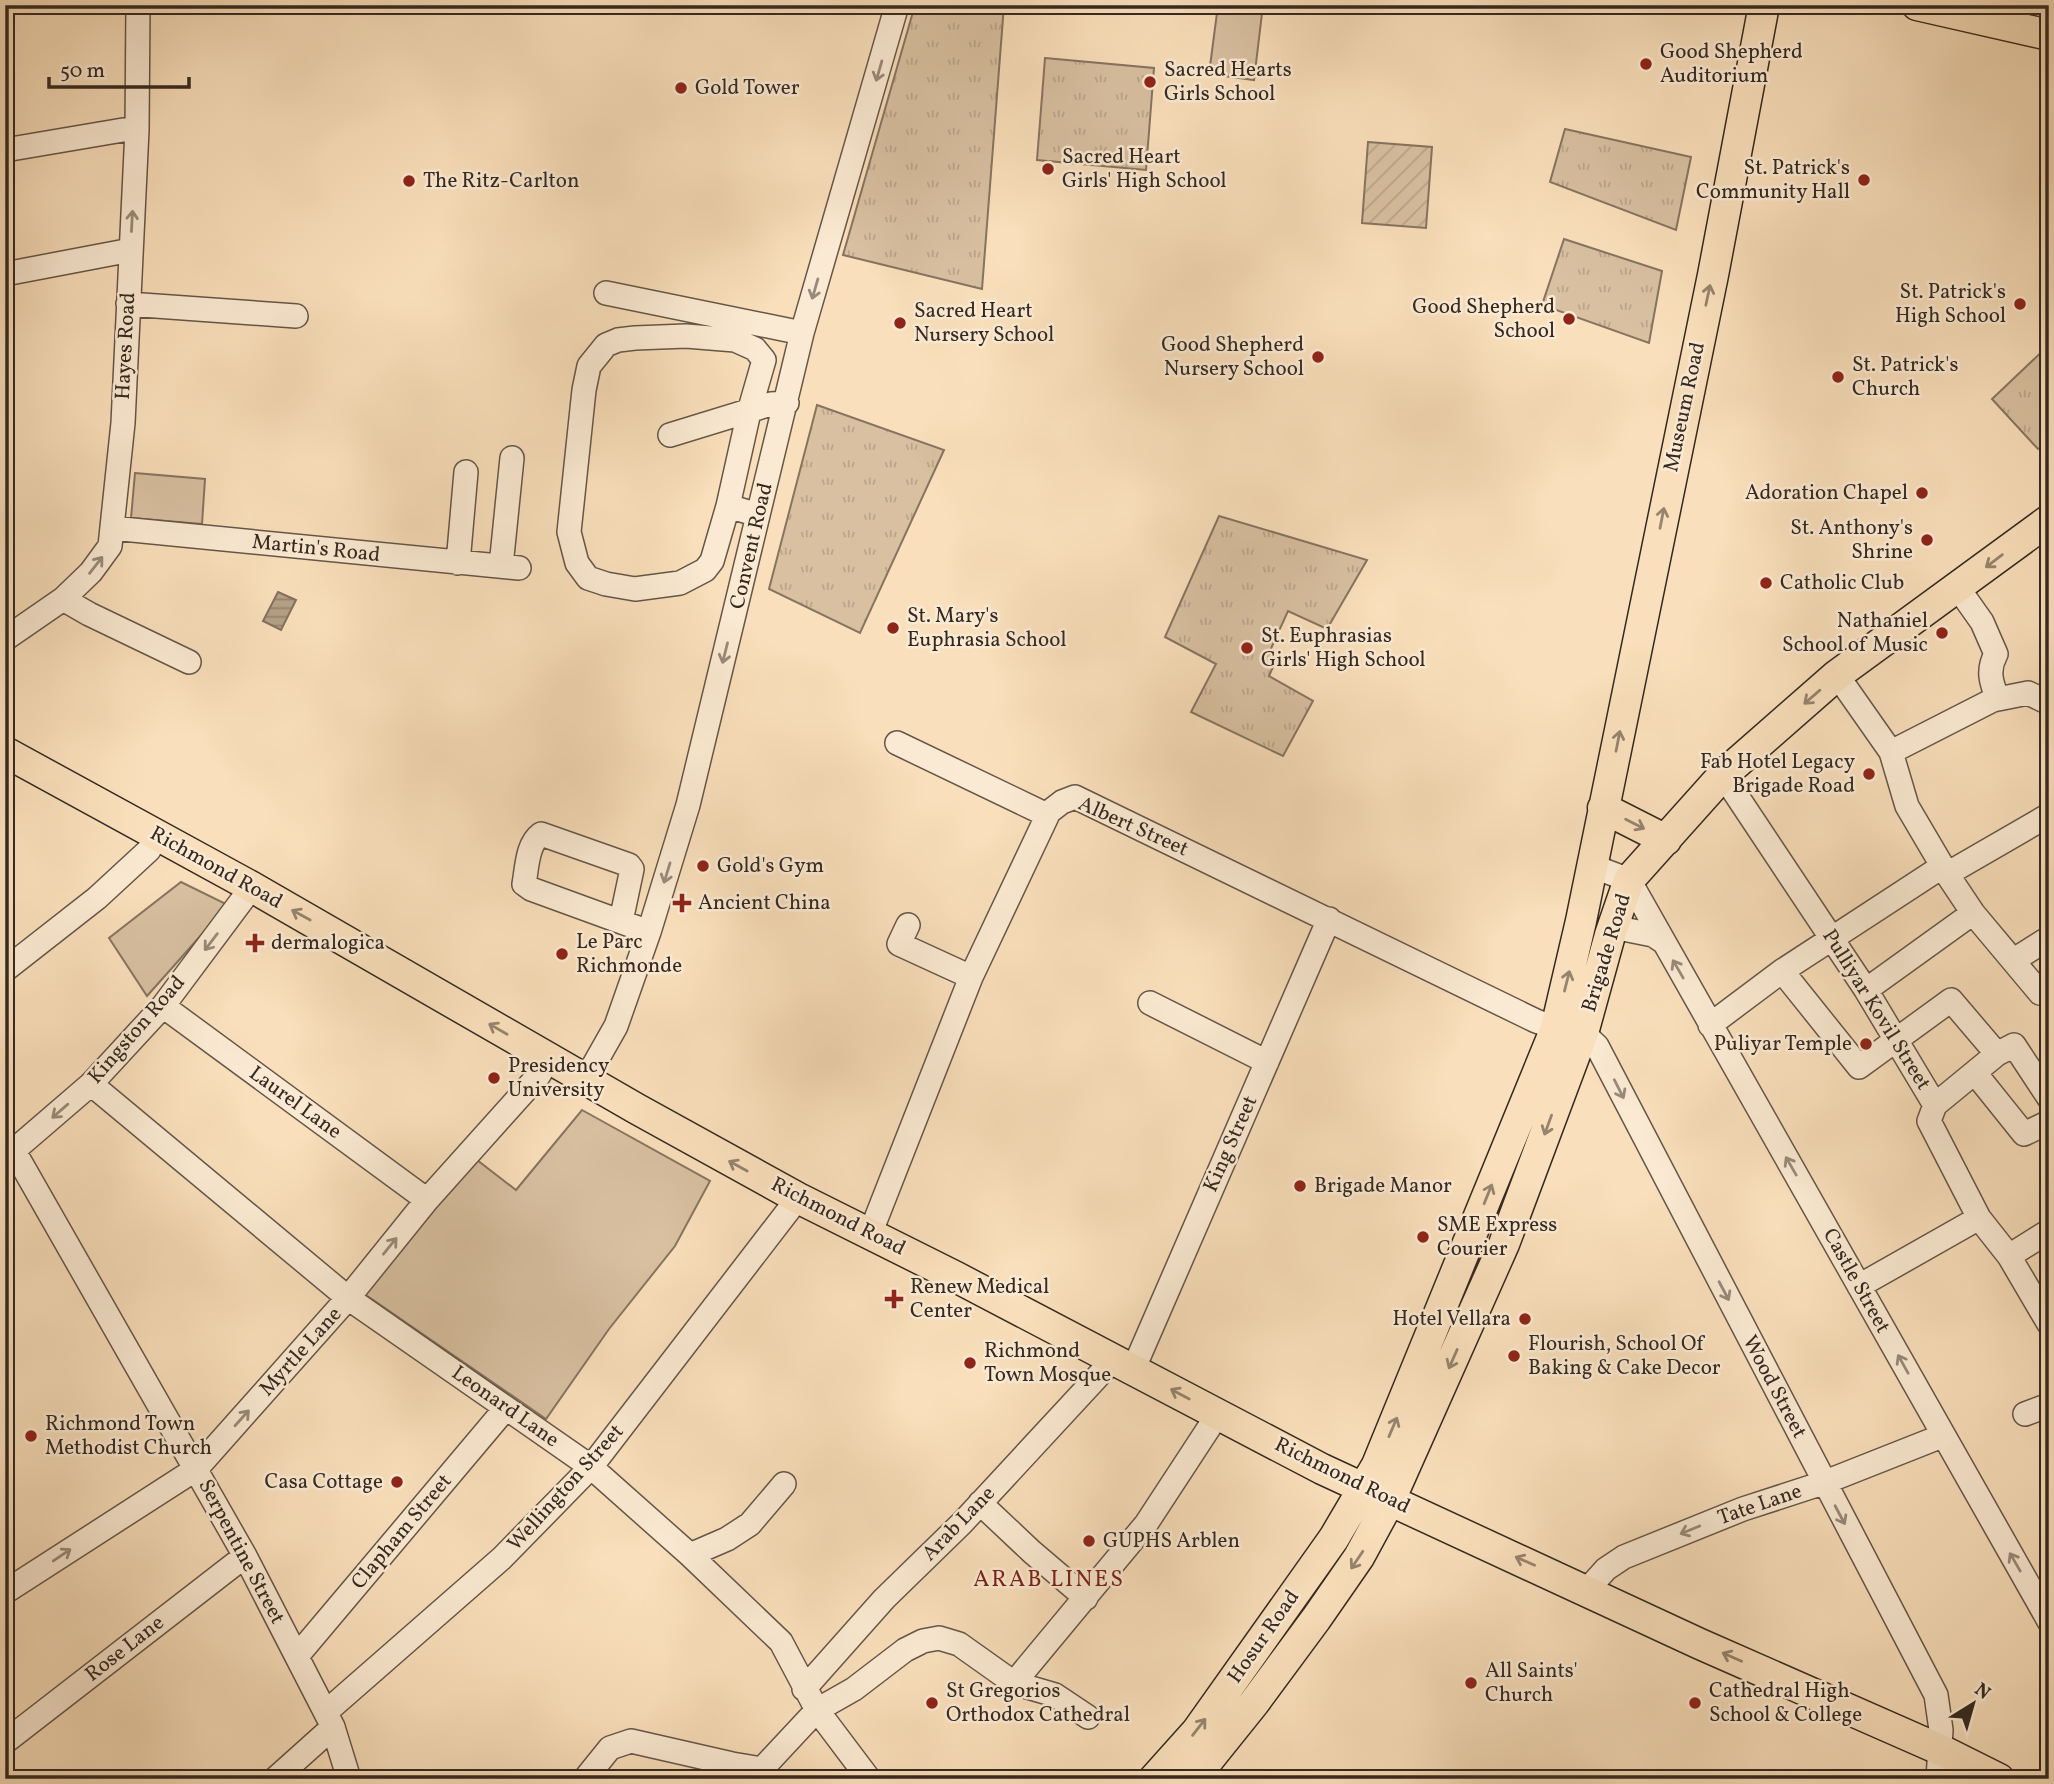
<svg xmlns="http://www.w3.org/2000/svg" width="2054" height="1784" font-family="Vollkorn,serif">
<defs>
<pattern id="park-tufts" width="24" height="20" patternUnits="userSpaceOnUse" patternTransform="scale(1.75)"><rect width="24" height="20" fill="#d8c0a1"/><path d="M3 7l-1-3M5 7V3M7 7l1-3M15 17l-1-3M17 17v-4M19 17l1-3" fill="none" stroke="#baa58a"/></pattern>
<pattern id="garden-furrows" width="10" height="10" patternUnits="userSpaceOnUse" patternTransform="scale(1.75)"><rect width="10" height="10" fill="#d8c0a1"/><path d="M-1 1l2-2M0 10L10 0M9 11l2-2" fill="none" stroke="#baa58a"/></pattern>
<pattern id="water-rules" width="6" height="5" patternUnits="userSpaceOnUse" patternTransform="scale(1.75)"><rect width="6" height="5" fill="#b6a187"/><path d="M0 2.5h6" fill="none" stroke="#95836e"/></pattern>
</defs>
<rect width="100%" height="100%" fill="#f9dfbb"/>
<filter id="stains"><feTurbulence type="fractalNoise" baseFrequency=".00286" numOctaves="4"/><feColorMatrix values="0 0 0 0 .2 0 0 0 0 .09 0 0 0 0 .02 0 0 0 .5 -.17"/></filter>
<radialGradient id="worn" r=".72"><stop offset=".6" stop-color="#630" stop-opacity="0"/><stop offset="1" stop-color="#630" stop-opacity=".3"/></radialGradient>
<path fill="#d8c0a1" stroke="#867461" stroke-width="2" d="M1218 5H1263L1254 80 1209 74Z
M135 473 205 479 202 524 131 518Z
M181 882 228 905 147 996 109 938Z
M582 1110 710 1181 675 1246 609 1329 546 1419 363 1293 473 1157 516 1190Z"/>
<path fill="url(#park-tufts)" stroke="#867461" stroke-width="2" d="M915 5H1004L982 289 843 255Z
M1045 58 1154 68 1146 170 1037 160Z
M1565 129 1691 157 1676 230 1550 182Z
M1564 239 1662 271 1649 343 1542 305Z
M2049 345V442L2038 449 1992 399Z
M817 405 944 450 860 633 769 589Z
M1219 516 1367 560 1327 629 1288 611 1269 653 1277 658 1269 676 1313 701 1283 756 1191 712 1216 664 1165 637Z"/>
<path fill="url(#garden-furrows)" stroke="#867461" stroke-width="2" d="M1368 142 1432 147 1426 228 1362 223Z"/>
<path fill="url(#water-rules)" stroke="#82715e" stroke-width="2" d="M278 592 296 600 281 630 263 621Z"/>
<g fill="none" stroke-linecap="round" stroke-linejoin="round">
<g stroke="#655648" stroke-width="26">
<path id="minor" d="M5 150 123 130H137
M5 274 131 250
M606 293 802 333
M128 304 296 316
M670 435 771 404 787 403
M728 506 749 412 764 360 755 349 735 340 686 336 635 338 618 340 606 345 589 366 584 390 569 532 577 563 588 578 606 584 635 589 680 583 705 570 712 561 728 506 758 515
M112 528 519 568
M458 563 466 472
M501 566 512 458
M1958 588 1982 622 1996 654C1987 670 1991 683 1998 699
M63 599 89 614 189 662
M5 639 63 599 91 572 110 546 123 423 137 130 138 5
M1837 675 1891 752 1907 806 1947 874 1973 913 2040 993 2049 990
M897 743 1047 815
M1891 752 1993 700 2028 693 2049 703
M1723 775 1866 990 1935 1105 1929 1121 1979 1218 2009 1256 2049 1324
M1592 866 1629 880 2049 1621
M1947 874 2049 815
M621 921 632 869 629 865 541 834C527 844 527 868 524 884L531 889 649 932
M908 925 899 944 971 977
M1613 927 1653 935 1662 941
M2014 960 2049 938
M5 970 97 898 149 850 157 835
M1782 971 1859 1067 1951 1000 1997 1054
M1866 990 1973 913
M1150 1003 1267 1062
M163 1006 427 1200
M1710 1025 1782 971 1943 866
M1583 1033 1597 1046 1936 1695 1941 1730 1938 1779
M1975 1073 2024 1134 2049 1122
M586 1079 616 1026 649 932 688 805 802 333 897 5
M91 1084 348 1298 591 1467 690 1555 781 1642 817 1710 869 1779
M1935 1105 1997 1054 2014 1045 2049 1098
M14 1151 245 1556 333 1727 349 1779
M5 1158 91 1084 163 1006 252 887
M870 1234 971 977 1049 812 1062 802 1075 797 1536 1021 1556 1028
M2009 1256 2049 1231
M1859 1286 1979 1218
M1133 1370 1329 919
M2025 1414 2049 1405
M980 1503 1032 1552 1086 1598
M690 1555 727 1539 750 1524 784 1484
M1587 1590 1606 1569 1624 1557 1743 1509 1823 1483 1942 1436
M5 1592 196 1469 348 1298 427 1200 539 1075 549 1058
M297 1656 506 1408
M1014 1683 1146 1524 1218 1414
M804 1689 884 1599 962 1523 1113 1360
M326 1712 502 1558 591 1467 798 1198
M5 1742 245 1556
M762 1769 817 1710 854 1689 905 1650 923 1641 939 1638 959 1644 1014 1683 1055 1695 1088 1717
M275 1779 333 1727
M585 1779 610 1748 631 1741 732 1764 762 1769"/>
</g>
<g stroke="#342921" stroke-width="33">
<path id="major" d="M1917 5 2049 35
M5 752 252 887 637 1109 798 1198 956 1277 1322 1469 1700 1644 1941 1750 1999 1779
M1603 808 1666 840
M1154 1779 1197 1731 1334 1538 1377 1465 1556 1028 1581 921 1713 275 1764 5
M1193 1779 1254 1703 1316 1619 1359 1557 1390 1500 1504 1244 1583 1033 1610 935 1629 880 1723 775 1837 675 2049 520"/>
</g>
<use href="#minor" stroke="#fbead3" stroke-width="23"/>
<use href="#major" stroke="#f9dfbb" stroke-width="30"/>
</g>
<defs><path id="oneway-shaft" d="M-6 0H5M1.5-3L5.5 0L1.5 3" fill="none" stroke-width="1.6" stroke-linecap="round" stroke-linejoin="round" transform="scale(1.75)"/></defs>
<g stroke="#988a7a">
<use href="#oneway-shaft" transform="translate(879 71) rotate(106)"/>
<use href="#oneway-shaft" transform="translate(132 221) rotate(-87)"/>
<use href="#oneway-shaft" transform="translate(815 289) rotate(106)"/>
<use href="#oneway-shaft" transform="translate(96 565) rotate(-52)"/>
<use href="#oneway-shaft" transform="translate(725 653) rotate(104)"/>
<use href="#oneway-shaft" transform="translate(667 873) rotate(107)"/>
<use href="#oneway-shaft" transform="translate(211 942) rotate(127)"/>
<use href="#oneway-shaft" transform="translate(1678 969) rotate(-120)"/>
<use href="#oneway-shaft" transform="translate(1619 1089) rotate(63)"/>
<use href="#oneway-shaft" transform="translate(60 1111) rotate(139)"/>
<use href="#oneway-shaft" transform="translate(1791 1166) rotate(-120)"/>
<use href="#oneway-shaft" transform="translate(390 1246) rotate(-51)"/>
<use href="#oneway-shaft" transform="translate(1724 1291) rotate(62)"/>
<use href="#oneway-shaft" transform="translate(1903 1364) rotate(-119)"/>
<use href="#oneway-shaft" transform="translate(242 1418) rotate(-48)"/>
<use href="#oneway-shaft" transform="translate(1840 1515) rotate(62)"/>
<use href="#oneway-shaft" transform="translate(1690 1530) rotate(158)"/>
<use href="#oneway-shaft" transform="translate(62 1555) rotate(-34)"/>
<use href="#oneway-shaft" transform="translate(2015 1562) rotate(-120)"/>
</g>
<g stroke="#96846e">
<use href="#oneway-shaft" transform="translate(1708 295) rotate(-78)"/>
<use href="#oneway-shaft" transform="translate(1662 518) rotate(-79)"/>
<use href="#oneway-shaft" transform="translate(1994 561) rotate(143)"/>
<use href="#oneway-shaft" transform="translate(1812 697) rotate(139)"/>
<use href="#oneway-shaft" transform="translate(1618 741) rotate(-79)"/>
<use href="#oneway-shaft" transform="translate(1635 824) rotate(27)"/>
<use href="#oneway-shaft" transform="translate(301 915) rotate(-151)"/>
<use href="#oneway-shaft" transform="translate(1567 981) rotate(-76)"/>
<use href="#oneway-shaft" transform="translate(498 1029) rotate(-150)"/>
<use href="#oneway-shaft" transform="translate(1548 1125) rotate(110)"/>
<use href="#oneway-shaft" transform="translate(738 1166) rotate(-151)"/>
<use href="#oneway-shaft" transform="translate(1488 1194) rotate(-68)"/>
<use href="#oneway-shaft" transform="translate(1453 1359) rotate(114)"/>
<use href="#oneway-shaft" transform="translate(1180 1394) rotate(-152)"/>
<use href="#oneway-shaft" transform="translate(1393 1427) rotate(-67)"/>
<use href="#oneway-shaft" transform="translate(1357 1560) rotate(124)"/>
<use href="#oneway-shaft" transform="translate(1525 1561) rotate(-156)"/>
<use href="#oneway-shaft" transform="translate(1732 1657) rotate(-156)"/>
<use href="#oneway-shaft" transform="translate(1199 1727) rotate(-52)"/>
</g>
<g fill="#8f2418" stroke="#fbead3" stroke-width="2.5">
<circle cx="1646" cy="64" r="7"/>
<circle cx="1150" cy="82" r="7"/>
<circle cx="681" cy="88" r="7"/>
<circle cx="1048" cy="169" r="7"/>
<circle cx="1864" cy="180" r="7"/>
<circle cx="409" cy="181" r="7"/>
<circle cx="2020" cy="304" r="7"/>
<circle cx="1569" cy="319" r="7"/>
<circle cx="900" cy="323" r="7"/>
<circle cx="1318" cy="357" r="7"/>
<circle cx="1838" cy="377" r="7"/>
<circle cx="1922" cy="493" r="7"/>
<circle cx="1927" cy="540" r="7"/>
<circle cx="1766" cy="583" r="7"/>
<circle cx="893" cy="628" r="7"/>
<circle cx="1942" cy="633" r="7"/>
<circle cx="1247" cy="648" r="7"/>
<circle cx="1869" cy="774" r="7"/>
<circle cx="703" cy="866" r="7"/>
<path d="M678.5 892.5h7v7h7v7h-7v7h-7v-7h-7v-7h7z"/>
<path d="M251.5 932.5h7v7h7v7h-7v7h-7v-7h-7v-7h7z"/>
<circle cx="562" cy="954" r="7"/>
<circle cx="1866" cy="1044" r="7"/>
<circle cx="494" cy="1078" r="7"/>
<circle cx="1300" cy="1186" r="7"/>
<circle cx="1423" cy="1237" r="7"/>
<path d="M890.5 1288.5h7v7h7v7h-7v7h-7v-7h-7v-7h7z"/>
<circle cx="1525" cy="1319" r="7"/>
<circle cx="1514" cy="1356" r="7"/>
<circle cx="970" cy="1363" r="7"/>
<circle cx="31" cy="1436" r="7"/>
<circle cx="397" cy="1482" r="7"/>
<circle cx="1089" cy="1541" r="7"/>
<circle cx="1471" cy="1683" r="7"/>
<circle cx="932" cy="1703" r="7"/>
<circle cx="1695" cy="1703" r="7"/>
</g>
<g text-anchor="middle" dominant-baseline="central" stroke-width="5" stroke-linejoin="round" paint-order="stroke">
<g font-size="21" fill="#342921" stroke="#fbead3" text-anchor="start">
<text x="1660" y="52">Good Shepherd<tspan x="1660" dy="24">Auditorium</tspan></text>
<text x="1164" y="70">Sacred Hearts<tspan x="1164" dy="24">Girls School</tspan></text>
<text x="695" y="88">Gold Tower</text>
<text x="1062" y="157">Sacred Heart<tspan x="1062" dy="24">Girls' High School</tspan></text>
<text x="1850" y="168" text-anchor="end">St. Patrick's<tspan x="1850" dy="24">Community Hall</tspan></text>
<text x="423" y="181">The Ritz-Carlton</text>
<text x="2006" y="292" text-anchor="end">St. Patrick's<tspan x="2006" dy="24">High School</tspan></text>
<text x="1555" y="307" text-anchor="end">Good Shepherd<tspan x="1555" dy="24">School</tspan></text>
<text x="914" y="311">Sacred Heart<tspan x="914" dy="24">Nursery School</tspan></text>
<text x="1304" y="345" text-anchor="end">Good Shepherd<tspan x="1304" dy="24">Nursery School</tspan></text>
<text x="1852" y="365">St. Patrick's<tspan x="1852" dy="24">Church</tspan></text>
<text x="1908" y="493" text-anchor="end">Adoration Chapel</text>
<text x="1913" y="528" text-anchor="end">St. Anthony's<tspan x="1913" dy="24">Shrine</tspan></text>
<text x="1780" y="583">Catholic Club</text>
<text x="907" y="616">St. Mary's<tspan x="907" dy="24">Euphrasia School</tspan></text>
<text x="1928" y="621" text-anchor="end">Nathaniel<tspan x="1928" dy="24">School of Music</tspan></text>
<text x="1261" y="636">St. Euphrasias<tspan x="1261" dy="24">Girls' High School</tspan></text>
<text x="1855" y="762" text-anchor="end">Fab Hotel Legacy<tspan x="1855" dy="24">Brigade Road</tspan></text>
<text x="717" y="866">Gold's Gym</text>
<text x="698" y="903">Ancient China</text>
<text x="576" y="942">Le Parc<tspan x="576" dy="24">Richmonde</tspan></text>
<text x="271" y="943">dermalogica</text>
<text x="1852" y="1044" text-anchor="end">Puliyar Temple</text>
<text x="508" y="1066">Presidency<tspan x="508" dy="24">University</tspan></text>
<text x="1314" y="1186">Brigade Manor</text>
<text x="1437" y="1225">SME Express<tspan x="1437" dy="24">Courier</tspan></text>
<text x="910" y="1287">Renew Medical<tspan x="910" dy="24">Center</tspan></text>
<text x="1511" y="1319" text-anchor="end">Hotel Vellara</text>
<text x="1528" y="1344">Flourish, School Of<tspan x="1528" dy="24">Baking &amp; Cake Decor</tspan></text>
<text x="984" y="1351">Richmond<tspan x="984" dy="24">Town Mosque</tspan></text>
<text x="45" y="1424">Richmond Town<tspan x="45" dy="24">Methodist Church</tspan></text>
<text x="383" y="1482" text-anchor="end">Casa Cottage</text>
<text x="1103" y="1541">GUPHS Arblen</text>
<text x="1485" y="1671">All Saints'<tspan x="1485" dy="24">Church</tspan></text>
<text x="946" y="1691">St Gregorios<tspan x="946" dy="24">Orthodox Cathedral</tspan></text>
<text x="1709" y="1691">Cathedral High<tspan x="1709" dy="24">School &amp; College</tspan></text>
</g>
<g font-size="21" fill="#342921" stroke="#fbead3">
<text transform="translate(126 346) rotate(-87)">Hayes Road</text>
<text transform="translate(1685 407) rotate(-78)">Museum Road</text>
<text transform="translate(752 546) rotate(-77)">Convent Road</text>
<text transform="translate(316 549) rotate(6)">Martin's Road</text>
<text transform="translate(1133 827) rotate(24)">Albert Street</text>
<text transform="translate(216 868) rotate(29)">Richmond Road</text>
<text transform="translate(1607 953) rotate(-73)">Brigade Road</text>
<text transform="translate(1876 1010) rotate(58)">Pulliyar Kovil Street</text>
<text transform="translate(137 1030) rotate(-49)">Kingston Road</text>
<text transform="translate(295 1103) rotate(36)">Laurel Lane</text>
<text transform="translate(1231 1144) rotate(-66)">King Street</text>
<text transform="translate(838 1217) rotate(27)">Richmond Road</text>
<text transform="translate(1856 1281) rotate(61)">Castle Street</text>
<text transform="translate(301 1352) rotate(-48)">Myrtle Lane</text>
<text transform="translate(1774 1387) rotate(62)">Wood Street</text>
<text transform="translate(505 1407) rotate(35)">Leonard Lane</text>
<text transform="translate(1342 1476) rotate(26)">Richmond Road</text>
<text transform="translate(566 1488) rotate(-48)">Wellington Street</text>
<text transform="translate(1760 1505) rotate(-19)">Tate Lane</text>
<text transform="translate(959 1524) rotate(-46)">Arab Lane</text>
<text transform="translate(402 1532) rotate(-50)">Clapham Street</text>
<text transform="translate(241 1552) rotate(62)">Serpentine Street</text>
<text transform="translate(1264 1637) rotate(-55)">Hosur Road</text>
<text transform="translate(125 1649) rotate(-38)">Rose Lane</text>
</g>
<g font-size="23" letter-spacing="2" fill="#7a1f14" stroke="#fbead3">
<text x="1049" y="1580">ARAB LINES</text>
</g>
</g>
<rect width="2054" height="1784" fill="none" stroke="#f9dfbb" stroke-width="28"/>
<rect x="7" y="7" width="2040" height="1770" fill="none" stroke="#342921" stroke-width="3.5"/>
<rect x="14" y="14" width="2026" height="1756" fill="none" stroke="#342921" stroke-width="2"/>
<g transform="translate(1973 1704) rotate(37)" stroke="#fbead3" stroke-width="5" paint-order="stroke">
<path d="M0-5L12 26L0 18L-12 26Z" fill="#342921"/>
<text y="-10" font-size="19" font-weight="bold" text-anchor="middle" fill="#342921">N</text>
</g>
<path d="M49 77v10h140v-10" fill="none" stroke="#342921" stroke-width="3.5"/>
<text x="60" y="77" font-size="21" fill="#342921" stroke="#fbead3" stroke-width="5" paint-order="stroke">50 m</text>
<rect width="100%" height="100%" filter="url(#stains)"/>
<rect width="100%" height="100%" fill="url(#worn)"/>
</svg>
